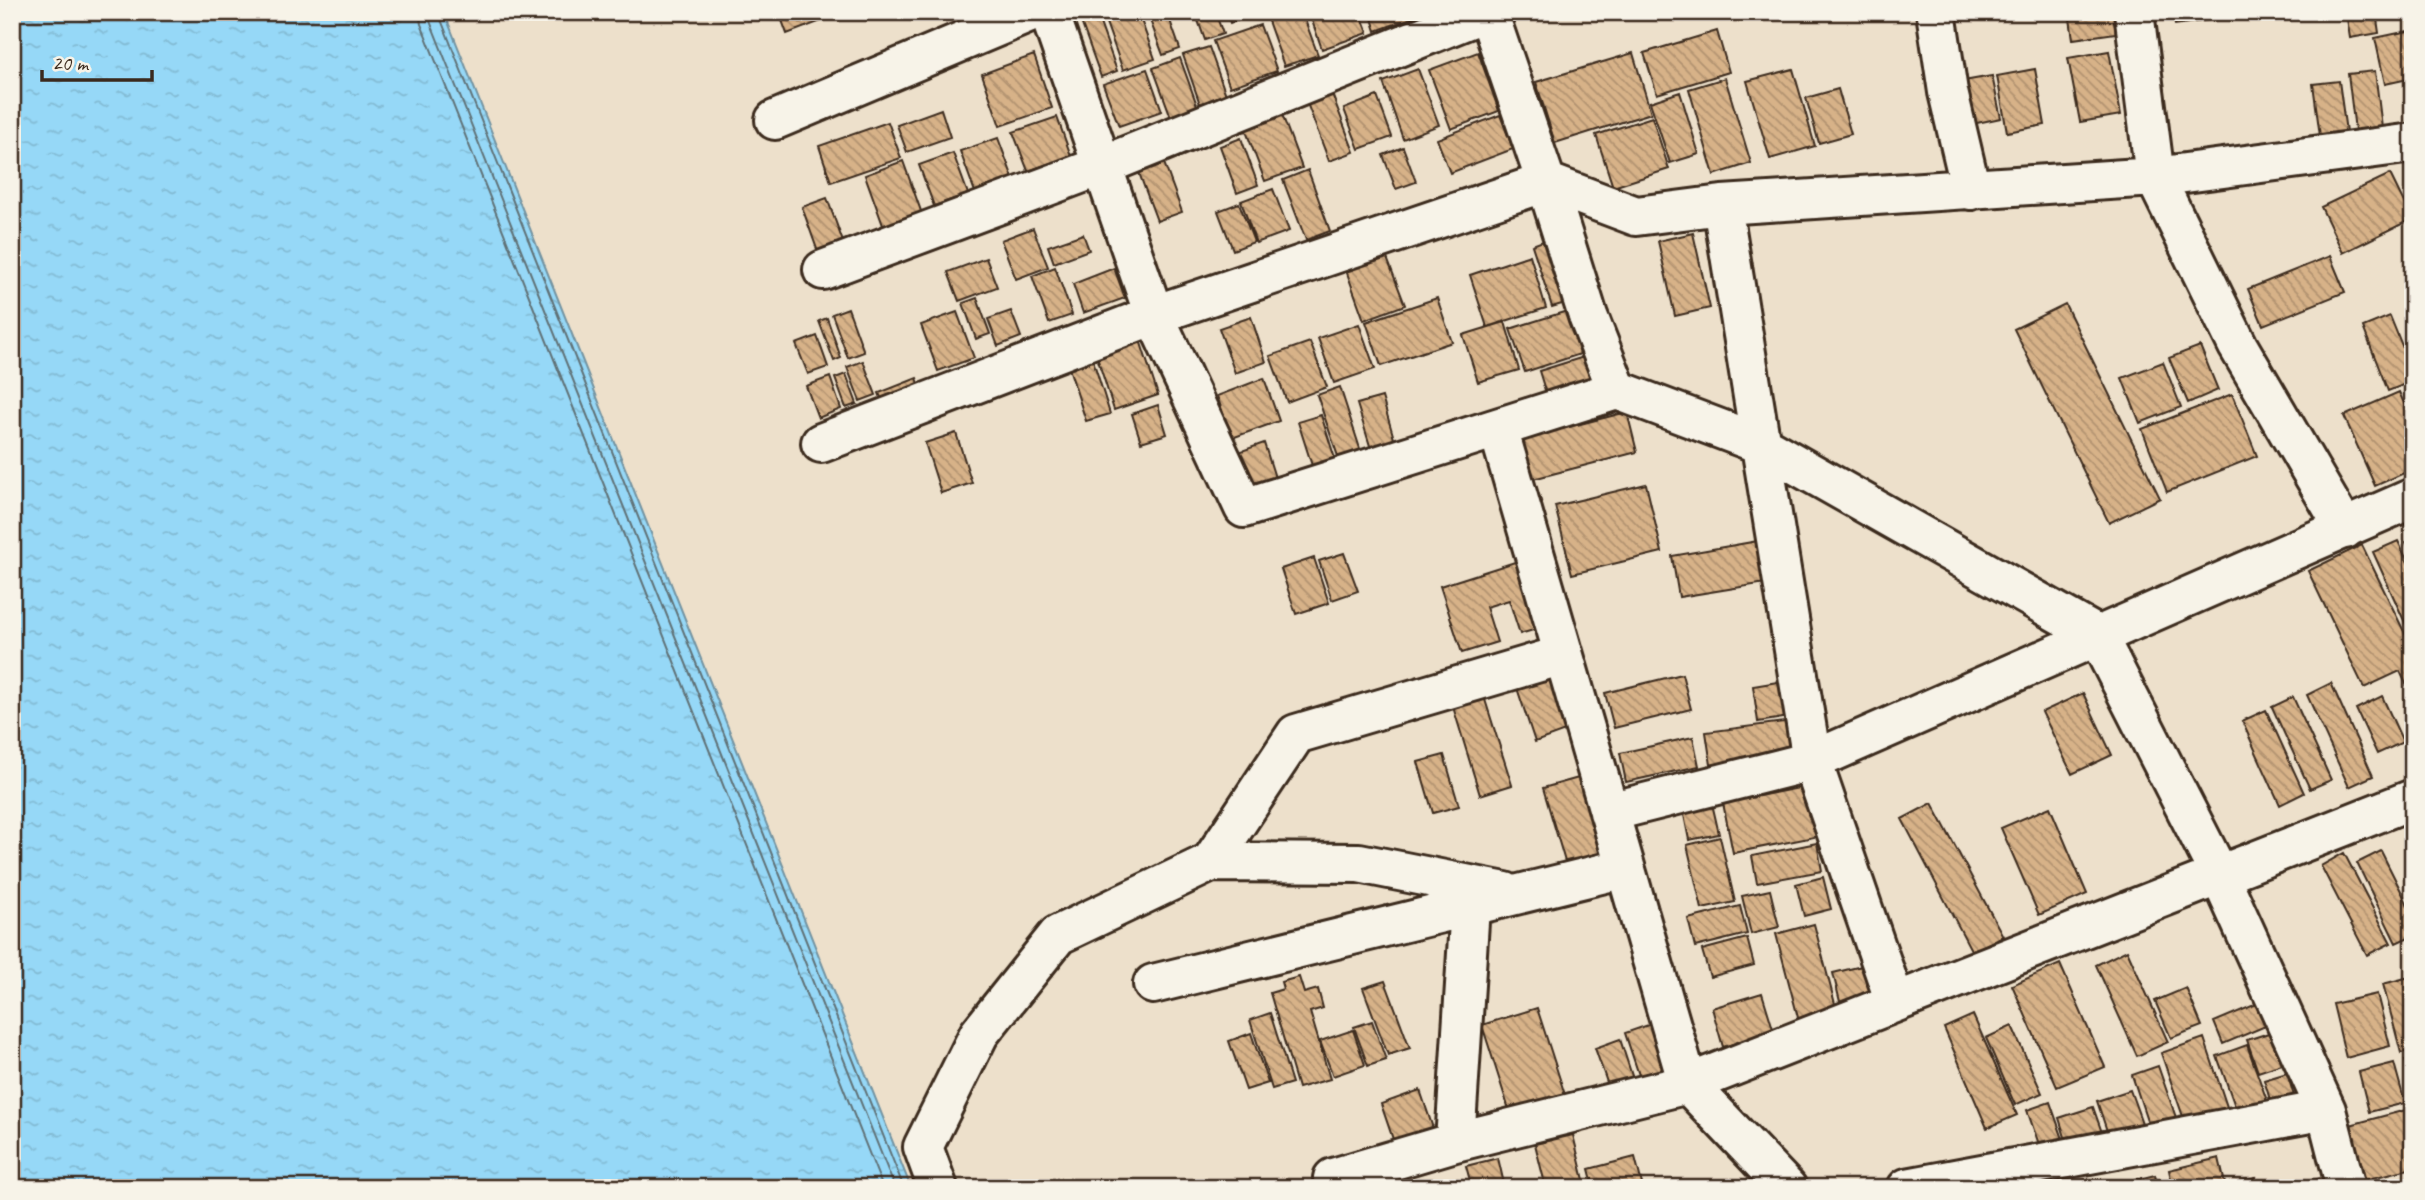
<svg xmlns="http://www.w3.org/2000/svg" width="2425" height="1200" font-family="Caveat,sans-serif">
<defs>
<pattern id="water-ripples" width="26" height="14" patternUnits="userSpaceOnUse" patternTransform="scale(1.75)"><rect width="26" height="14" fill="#96d8f7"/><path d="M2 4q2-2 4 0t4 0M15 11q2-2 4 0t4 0" fill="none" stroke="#82bad3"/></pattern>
<pattern id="building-back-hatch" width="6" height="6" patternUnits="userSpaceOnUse" patternTransform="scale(1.75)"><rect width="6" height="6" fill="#d7b288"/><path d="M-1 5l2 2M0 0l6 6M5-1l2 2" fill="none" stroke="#b0916f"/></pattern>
</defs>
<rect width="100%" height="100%" fill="#ede0cb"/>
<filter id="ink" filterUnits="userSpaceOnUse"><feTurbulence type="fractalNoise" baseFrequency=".0143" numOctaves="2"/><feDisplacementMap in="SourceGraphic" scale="14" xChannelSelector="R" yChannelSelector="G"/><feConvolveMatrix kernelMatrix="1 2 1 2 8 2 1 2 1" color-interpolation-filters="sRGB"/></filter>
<g filter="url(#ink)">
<path fill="url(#water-ripples)" stroke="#7292a0" stroke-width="2" d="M12 12H444L911 1188H12Z"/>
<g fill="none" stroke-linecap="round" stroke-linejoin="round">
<path stroke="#5f7075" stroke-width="2" d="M419 12 421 24 883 1188
M429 12 430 21 895 1188
M438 12 904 1188"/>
</g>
<path fill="url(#building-back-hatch)" stroke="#3b2a1e" stroke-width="2" d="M779 12H821L824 20 787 34Z
M1089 12H1096L1117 71 1101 77 1079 16Z
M1118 12H1138L1155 59 1123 70 1104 17Z
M1147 12H1167L1180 49 1163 55Z
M1195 12H1215L1223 34 1205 40Z
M1227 12H1247L1248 16 1230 23Z
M1283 12H1302L1318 55 1284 66 1267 18Z
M1317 12H1360L1368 33 1322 49 1310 15Z
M1370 12H1412L1414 17 1376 31Z
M2069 12H2113L2116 33 2073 39Z
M2172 12H2216L2217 19 2175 25Z
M2346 12H2376L2379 33 2350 38Z
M1260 25 1277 71 1230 87 1213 41Z
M2413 30V78L2385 84 2375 38Z
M1717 31 1729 72 1657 94 1644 53Z
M1209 47 1226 95 1200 104 1183 55Z
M2109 51 2121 115 2080 122 2068 58Z
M1478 52 1499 111 1451 129 1429 70Z
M1633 53 1651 113 1555 143 1536 82Z
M1034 55 1052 108 1000 126 982 74Z
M1180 58 1198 108 1171 117 1153 68Z
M1147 69 1162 111 1119 126 1103 84Z
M1418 69 1439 125 1403 139 1383 82Z
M1793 69 1815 146 1770 159 1747 81Z
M2035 69 2045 125 2007 132 1997 76Z
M2375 71 2382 128 2355 130 2348 74Z
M1992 76 2001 118 1967 125 1958 82Z
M1725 78 1751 163 1714 175 1689 89Z
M2339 81 2346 132 2320 136 2313 84Z
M1838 89 1851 134 1819 143 1806 98Z
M1680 92 1699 154 1670 163 1650 102Z
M1332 94 1354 152 1329 161 1307 103Z
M1377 96 1392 137 1359 149 1344 109Z
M941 109 950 137 907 152 897 125Z
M1280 109 1302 168 1265 181 1243 123Z
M1500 115 1513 149 1450 173 1437 139Z
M1057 117 1071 156 1028 171 1013 132Z
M1652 117 1669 169 1613 187 1596 135Z
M888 122 901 158 831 182 819 146Z
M998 138 1013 178 975 192 960 151Z
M1241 138 1258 185 1237 193 1220 146Z
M1403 147 1416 182 1396 189 1383 155Z
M953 153 968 194 934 206 919 165Z
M1163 160 1182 212 1157 221 1138 170Z
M903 161 922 214 884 228 865 175Z
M1308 170 1330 231 1306 240 1283 180Z
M2390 174 2412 219 2343 253 2321 207Z
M1273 189 1289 231 1256 243 1241 201Z
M827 198 843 242 818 252 802 207Z
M1239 203 1254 242 1233 250 1218 211Z
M1033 228 1048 267 1016 279 1001 240Z
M1693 233 1710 308 1675 316 1658 241Z
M1083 234 1089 250 1054 263 1048 246Z
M1554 237 1575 300 1552 307 1532 245Z
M1382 245 1405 305 1364 320 1342 259Z
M1530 255 1546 308 1487 327 1470 275Z
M2330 256 2345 292 2263 325 2248 289Z
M986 258 997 287 959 301 948 272Z
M1055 267 1072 315 1049 323 1032 276Z
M1114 268 1125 298 1083 313 1073 284Z
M977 298 990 334 976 339 963 303Z
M1437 298 1452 342 1381 366 1366 322Z
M2065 304 2160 498 2109 523 2014 329Z
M848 308 864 352 848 358 832 314Z
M1011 311 1021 337 998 346 988 319Z
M1567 311 1580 354 1525 372 1510 329Z
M957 312 974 358 938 371 921 325Z
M2390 316 2413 373V381L2388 391 2363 327Z
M1251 317 1266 362 1235 373 1219 328Z
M827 318 841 358 834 361 819 321Z
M1505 322 1519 370 1478 382 1463 335Z
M1359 324 1375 369 1334 383 1318 338Z
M817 336 828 367 808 374 796 344Z
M1140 340 1158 395 1114 410 1096 354Z
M1310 342 1327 387 1287 402 1270 356Z
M2200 346 2218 390 2188 403 2169 358Z
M1587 356 1598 387 1549 403 1539 371Z
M1093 360 1110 414 1086 421 1069 368Z
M863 361 876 395 860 401 847 367Z
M2163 362 2181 407 2140 423 2122 378Z
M846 374 857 404 846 408 835 378Z
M830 377 841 409 818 418 806 386Z
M917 378 924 397 886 410 879 393Z
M1264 378 1279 421 1232 438 1217 396Z
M1340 387 1365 464 1343 471 1317 395Z
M2399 392 2413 423V469L2375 486 2344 416Z
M2232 394 2257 456 2167 492 2142 429Z
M1382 397 1395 442 1371 449 1357 404Z
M1158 405 1167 434 1141 442 1132 414Z
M1627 412 1637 452 1529 480 1518 440Z
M1321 415 1338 468 1315 475 1298 422Z
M956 433 972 483 941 493 925 443Z
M1264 443 1277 484 1249 493 1236 453Z
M1646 484 1662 552 1572 574 1555 506Z
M2413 539V558L2406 542Z
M1758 541 1766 583 1679 597 1672 556Z
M2398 541 2413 573 2412 638 2373 552Z
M2362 545 2413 650V699L2400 671 2364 688 2308 571Z
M1344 553 1358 591 1332 600 1319 561Z
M1314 558 1329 603 1296 614 1281 569Z
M1518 561 1540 628 1520 634 1509 600 1486 607 1497 642 1462 653 1440 586Z
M1548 671 1568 730 1535 742 1515 682Z
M1682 674 1691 709 1614 728 1605 693Z
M1784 681 1789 717 1758 722 1753 686Z
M2331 683 2373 776 2349 787 2307 695Z
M1481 687 1512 785 1480 795 1450 697Z
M2083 693 2112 755 2072 774 2042 712Z
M2382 696 2403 742 2377 754 2356 709Z
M2293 697 2331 780 2310 789 2272 707Z
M2266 710 2304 793 2280 805 2242 721Z
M1792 721 1797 754 1711 765 1706 732Z
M1693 737 1699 766 1626 782 1620 753Z
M1444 755 1459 806 1433 813 1418 762Z
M1582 777 1605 853 1566 865 1543 788Z
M1809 786 1819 836 1733 853 1723 803Z
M1711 799 1719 834 1689 840 1682 805Z
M1932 803 2003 936 1972 952 1902 819Z
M2050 807 2087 894 2039 915 2001 828Z
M1720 837 1735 902 1702 909 1687 845Z
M1817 843 1822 871 1757 883 1752 856Z
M2381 851 2413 915V935L2396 943 2357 863Z
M2344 853 2391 943 2367 955 2321 866Z
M1823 877 1831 909 1804 916 1796 884Z
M1770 890 1779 927 1751 934 1742 896Z
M1740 906 1747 934 1695 947 1688 919Z
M1814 924 1839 1019 1801 1029 1776 934Z
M1747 938 1754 965 1710 977 1702 950Z
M2127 950 2168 1042 2137 1056 2096 965Z
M2060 964 2105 1067 2057 1087 2012 985Z
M1866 965 1876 1001 1842 1010 1833 973Z
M2413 976V1050L2401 1053 2383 984Z
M1299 977 1304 993 1318 989 1323 1008 1310 1012 1330 1079 1298 1088 1270 993 1283 989 1281 982Z
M1385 981 1410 1048 1388 1055 1363 988Z
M2186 988 2202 1026 2171 1038 2155 1001Z
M1762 993 1774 1032 1723 1047 1712 1008Z
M2377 994 2390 1046 2346 1058 2333 1004Z
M2259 1003 2268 1025 2223 1044 2214 1022Z
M1537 1008 1567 1101 1512 1119 1482 1025Z
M1270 1013 1292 1083 1272 1089 1250 1020Z
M1973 1015 2017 1115 1987 1128 1944 1028Z
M1372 1021 1386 1060 1368 1066 1354 1027Z
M1654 1023 1670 1071 1641 1081 1625 1033Z
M2012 1026 2042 1093 2015 1105 1986 1038Z
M2281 1029 2291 1061 2258 1072 2247 1040Z
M1353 1030 1365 1065 1333 1076 1320 1041Z
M1251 1033 1268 1083 1246 1090 1229 1041Z
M2204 1038 2229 1113 2187 1128 2161 1053Z
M1620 1039 1633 1079 1609 1088 1595 1048Z
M2247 1045 2271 1112 2241 1123 2217 1056Z
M2413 1058V1091L2405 1060Z
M2394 1063 2405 1103 2369 1112 2359 1072Z
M2158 1066 2179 1126 2152 1135 2132 1075Z
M2287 1073 2297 1106 2274 1113 2264 1080Z
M1420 1090 1436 1137 1397 1151 1381 1104Z
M2130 1090 2147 1137 2113 1149 2097 1101Z
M2050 1102 2064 1142 2041 1150 2027 1110Z
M2093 1107 2106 1144 2071 1156 2059 1118Z
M2413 1108V1168L2364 1180 2350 1125Z
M1573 1135 1586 1188H1546L1535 1144Z
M1635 1157 1643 1188H1594L1589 1169Z
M1498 1158 1505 1188H1472L1466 1166Z
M2219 1158 2226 1188H2173L2169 1170Z
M2155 1175 2158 1188H2124L2123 1183Z
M2325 1177 2328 1188H2299L2298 1184Z
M2256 1178 2259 1188H2231L2230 1184Z"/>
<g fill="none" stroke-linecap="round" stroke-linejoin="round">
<g stroke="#3b2a1e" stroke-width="44">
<path id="minor" d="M1049 12 1154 315 1244 508 1617 390
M1488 12 1546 182 1588 316 1617 390 1760 444 2097 635 2219 874 2326 1110 2346 1188
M1936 12 1948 92 1971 190
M2134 12 2155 177 2238 346 2345 529
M775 120 1032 12
M1722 205 1812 761 1895 1002
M823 270 1104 165 1485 12
M1498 428 1688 1084 1787 1188
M821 443 1154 315 1546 182 1636 216 1722 205 2155 177 2413 143
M1609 812 1812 761 2413 498
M1211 862 1359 863 1505 892
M1153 984 1625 868
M1455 1142 1470 906
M1333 1178 1455 1142 1688 1084 2413 799
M938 1188 923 1147 979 1034 1058 935 1211 862 1296 734 1563 655
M1907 1188 2326 1110"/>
</g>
<use href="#minor" stroke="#f7f3e8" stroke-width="38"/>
</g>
</g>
<rect width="2425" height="1200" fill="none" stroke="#f7f3e8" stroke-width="42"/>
<rect x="21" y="21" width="2383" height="1158" fill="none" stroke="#3b2a1e" stroke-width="2.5" filter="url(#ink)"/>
<path d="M42 70v10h110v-10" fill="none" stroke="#3b2a1e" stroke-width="3.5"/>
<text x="52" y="70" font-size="21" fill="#3b2a1e" stroke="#f7f3e8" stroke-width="5" paint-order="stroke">20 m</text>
</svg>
